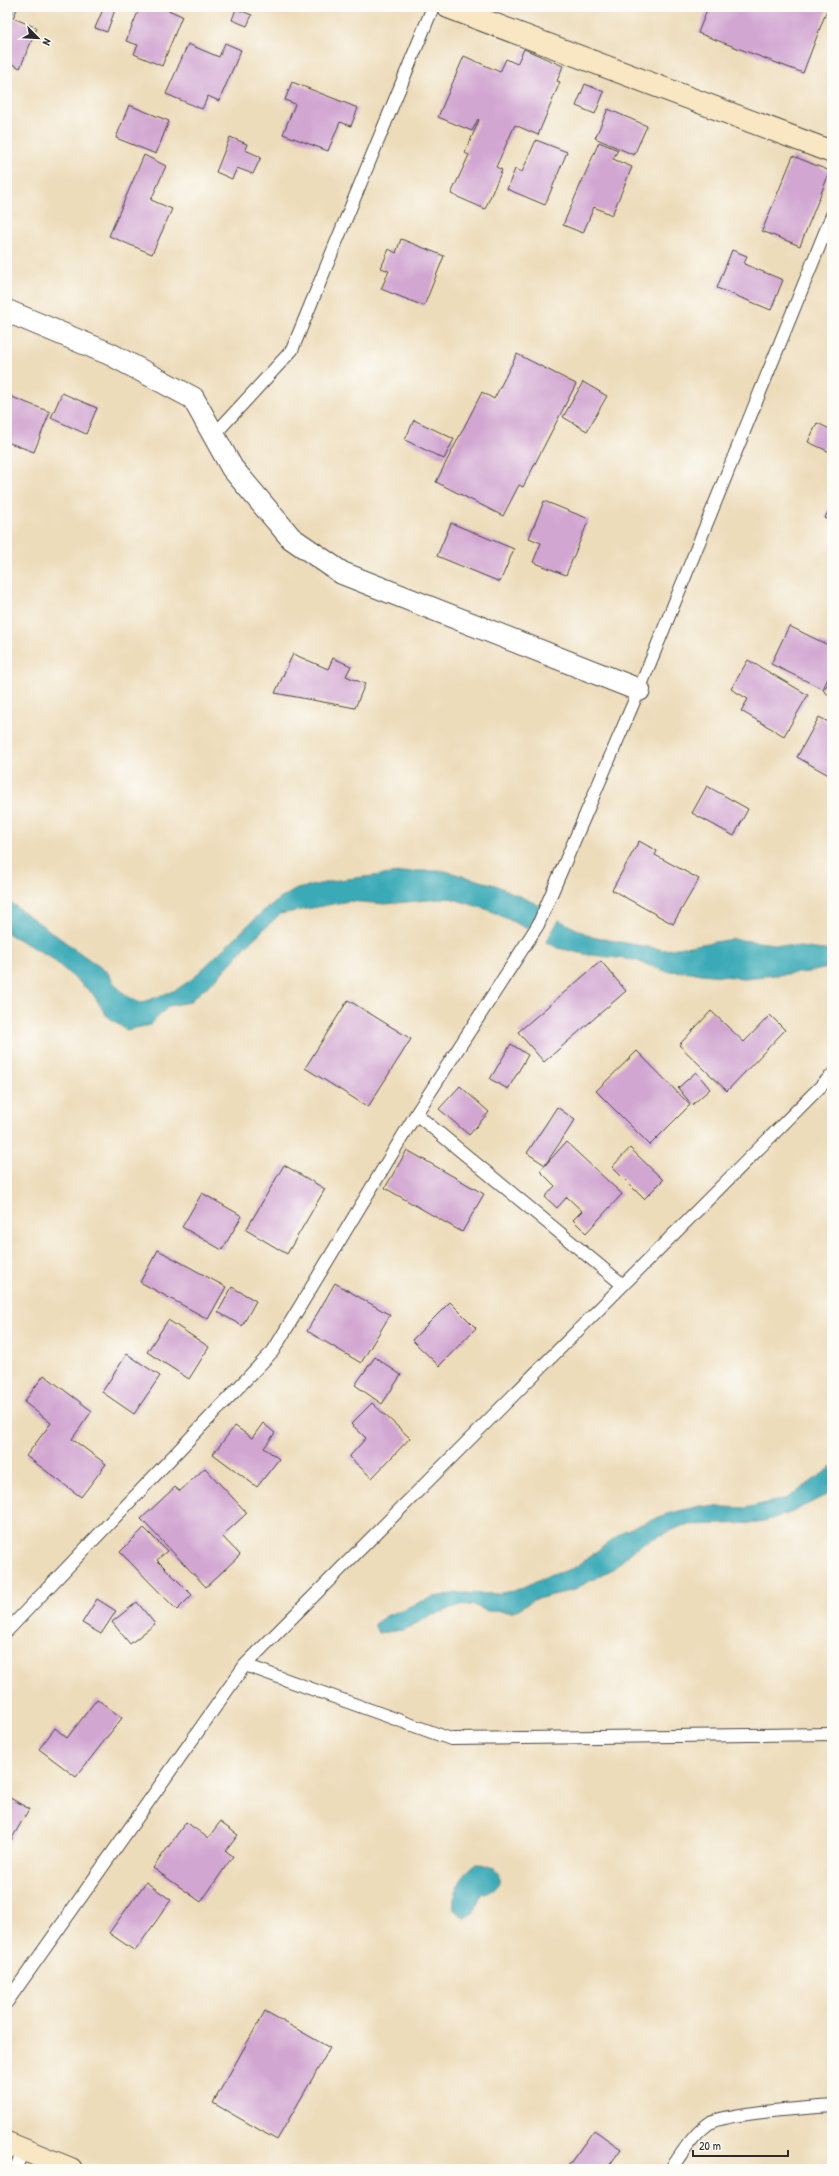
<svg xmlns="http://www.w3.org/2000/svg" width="839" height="2176" font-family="'Patrick Hand',sans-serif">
<rect width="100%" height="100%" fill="#fdfcf7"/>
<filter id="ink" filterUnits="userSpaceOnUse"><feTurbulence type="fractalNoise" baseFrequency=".025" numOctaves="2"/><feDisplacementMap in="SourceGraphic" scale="8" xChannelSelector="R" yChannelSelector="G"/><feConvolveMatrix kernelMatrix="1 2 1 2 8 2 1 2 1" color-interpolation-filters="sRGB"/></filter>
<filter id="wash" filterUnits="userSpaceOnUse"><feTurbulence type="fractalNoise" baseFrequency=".012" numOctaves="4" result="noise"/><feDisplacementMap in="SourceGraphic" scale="16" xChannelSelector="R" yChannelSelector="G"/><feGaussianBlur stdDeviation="0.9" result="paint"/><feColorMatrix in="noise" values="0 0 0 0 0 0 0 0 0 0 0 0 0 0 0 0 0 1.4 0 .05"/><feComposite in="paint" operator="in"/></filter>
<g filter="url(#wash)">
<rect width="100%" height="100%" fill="#eddcba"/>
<path fill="#3aaab7" stroke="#326a71" d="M416 871H445L495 885 543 907 528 929 489 910 450 898 385 904 349 901 280 914 248 944 218 977 189 1002 169 1006 150 1025 126 1030 106 1015 93 994 50 957 7 933V900L108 973C116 988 125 996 140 1003L176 990 192 979 263 911 279 899 297 889 338 880Z
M559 920 592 937 665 950 733 939 832 951V967L809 972 744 978 701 974 691 972 665 971 634 960 584 954 558 948 546 942Z
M832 1467V1492L790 1513 758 1523 684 1525 641 1544 613 1569 573 1590 533 1600 514 1612 487 1611 473 1605 459 1606 433 1615 403 1630 378 1633 374 1624 386 1616 433 1597 458 1593 494 1594 514 1591 545 1577 574 1568 624 1531 667 1514 700 1506 745 1508 788 1498Z
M477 1864C503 1864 509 1888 481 1894L475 1911 464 1917 454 1910C452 1890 461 1876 477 1864Z"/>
<g id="blocks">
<path fill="#d1a6d1" d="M7 7H18L13 18 37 28 20 68 12 64 7 76Z
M104 7H116L107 32 95 28Z
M140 7H167L166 9 182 16 162 66 134 54 138 45 126 41Z
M708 7H828L803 73 698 33Z
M236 9 252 15 247 26 232 20Z
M225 43 241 50 219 101 208 96 202 109 166 94 188 44 219 57Z
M524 49 563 66 557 81 560 82 538 135 515 125 496 167 502 170 485 209 451 194 469 155 465 153 479 120 478 119 472 131 438 117 464 56 500 72 506 59 517 64Z
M292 82 358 108 351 126 340 122 328 151 283 134 295 104 285 100Z
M585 84 604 92 595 114 576 106Z
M129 105 169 121 156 154 116 138Z
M608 109 647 126 634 155 595 138Z
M230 137 247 144 245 150 261 157 253 174 237 168 232 179 216 172Z
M536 140 567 152 545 205 507 189 515 169 522 172Z
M599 142 618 150 613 159 632 167 612 215 594 207 583 233 563 225Z
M144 155 166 166 151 200 172 209 152 254 109 236Z
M793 156 830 171 800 246 762 231Z
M401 239 444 256 424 306 381 289 389 271 381 268 389 249 396 253Z
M732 250 747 256 744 264 783 280 771 310 717 288Z
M517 354 576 384 523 487 519 485 503 516 436 482 482 392 494 399Z
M583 382 607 396 587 431 563 417Z
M62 393 97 408 86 434 51 418Z
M7 395 50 412 34 452 7 442Z
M414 420 454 439 444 459 405 440Z
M817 423 832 430V453L808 442Z
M544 501 589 519 566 575 533 562 541 543 529 538Z
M832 502V521L825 518Z
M451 523 514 549 500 582 437 556Z
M789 626 832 647V670L823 689 771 664Z
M293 654 328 669 333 658 351 666 346 676 365 684 355 708 275 693Z
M748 660 808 695 784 736 741 711 748 699 731 689Z
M832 679V698L823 690Z
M819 717 832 724V777L797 757Z
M707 786 748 809 734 836 692 813Z
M639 841 657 851 655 855 699 879 673 924 612 890Z
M601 961 626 991 544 1062 518 1032Z
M348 1000 411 1039 368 1107 305 1068Z
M711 1011 744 1042 770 1015 785 1030 727 1091 679 1045Z
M511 1044 528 1055 508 1089 490 1079Z
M637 1051 690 1105 650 1145 596 1091Z
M696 1072 710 1089 692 1105 678 1088Z
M460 1086 489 1112 469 1135 439 1109Z
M557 1107 575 1120 545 1165 527 1153Z
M566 1142 622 1194 586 1233 573 1220 582 1211 567 1197 557 1208 545 1197 555 1186 540 1171Z
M630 1148 663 1180 644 1199 612 1167Z
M407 1150 484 1194 462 1232 385 1188Z
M284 1165 325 1189 287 1254 246 1230Z
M202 1193 242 1216 222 1250 182 1227Z
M158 1250 226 1287 208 1319 140 1282Z
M335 1283 390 1315 361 1363 307 1331Z
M232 1287 256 1301 242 1326 218 1312Z
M450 1302 476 1328 439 1366 412 1340Z
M168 1320 209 1347 189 1379 147 1352Z
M127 1354 160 1376 134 1414 102 1392Z
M375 1357 401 1375 382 1404 355 1385Z
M44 1375 92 1411 72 1439 106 1464 81 1497 26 1456 51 1423 24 1402Z
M372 1403 410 1438 372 1478 349 1457 366 1438 351 1424Z
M263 1423 275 1433 264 1448 279 1459 257 1487 213 1454 235 1426 252 1438Z
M205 1468 247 1513 222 1536 240 1555 206 1587 141 1519 175 1487 180 1491Z
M144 1528 167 1551 157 1560 192 1595 177 1610 120 1552Z
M97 1599 116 1611 101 1634 82 1623Z
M137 1602 155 1624 130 1644 112 1622Z
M97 1699 122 1718 76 1777 39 1749 55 1728 67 1738Z
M7 1796 29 1809 7 1847Z
M186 1822 208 1838 220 1822 238 1835 226 1851 233 1856 201 1902 153 1868Z
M146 1882 171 1900 135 1951 109 1933Z
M265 2011 330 2048 277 2140 213 2103Z
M594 2130 621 2149 609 2166 612 2169H566Z"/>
</g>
</g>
<g filter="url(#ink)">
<use href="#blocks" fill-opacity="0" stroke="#484640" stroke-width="1"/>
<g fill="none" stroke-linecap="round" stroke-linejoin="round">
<g stroke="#484640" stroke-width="14">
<path id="lane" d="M214 435 292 350 433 7
M416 1114 623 1285
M7 1631 273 1351 416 1114 538 925 639 690 832 215
M245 1665 451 1739 832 1734
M7 2002 245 1665 832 1075
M15 2169 24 2150
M671 2169C682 2153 692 2136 708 2124 721 2113 810 2108 832 2106"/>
</g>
<g stroke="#484640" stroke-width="24">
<path id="street" d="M7 311 110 354 193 398 232 468 291 538 342 573 639 690"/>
</g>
<g stroke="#484640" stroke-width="24">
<path id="secondary" d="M448 7 832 152
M7 2143 71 2169"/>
</g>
<use href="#lane" stroke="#fff" stroke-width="12"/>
<use href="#street" stroke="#fff" stroke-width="22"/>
<use href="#secondary" stroke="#f9e7c3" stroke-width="22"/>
</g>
</g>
<rect width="839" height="2176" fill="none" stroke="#fdfcf7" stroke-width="24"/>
<g transform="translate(38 38) rotate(114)" stroke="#fdfcf7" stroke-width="3" paint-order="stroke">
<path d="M0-3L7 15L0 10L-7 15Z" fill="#2b2b2b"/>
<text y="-6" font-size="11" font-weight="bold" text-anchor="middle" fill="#2b2b2b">N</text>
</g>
<path d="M693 2150v6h95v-6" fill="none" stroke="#2b2b2b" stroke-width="2"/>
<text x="699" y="2150" font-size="12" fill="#2b2b2b" stroke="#fdfcf7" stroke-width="3" paint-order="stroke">20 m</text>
</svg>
